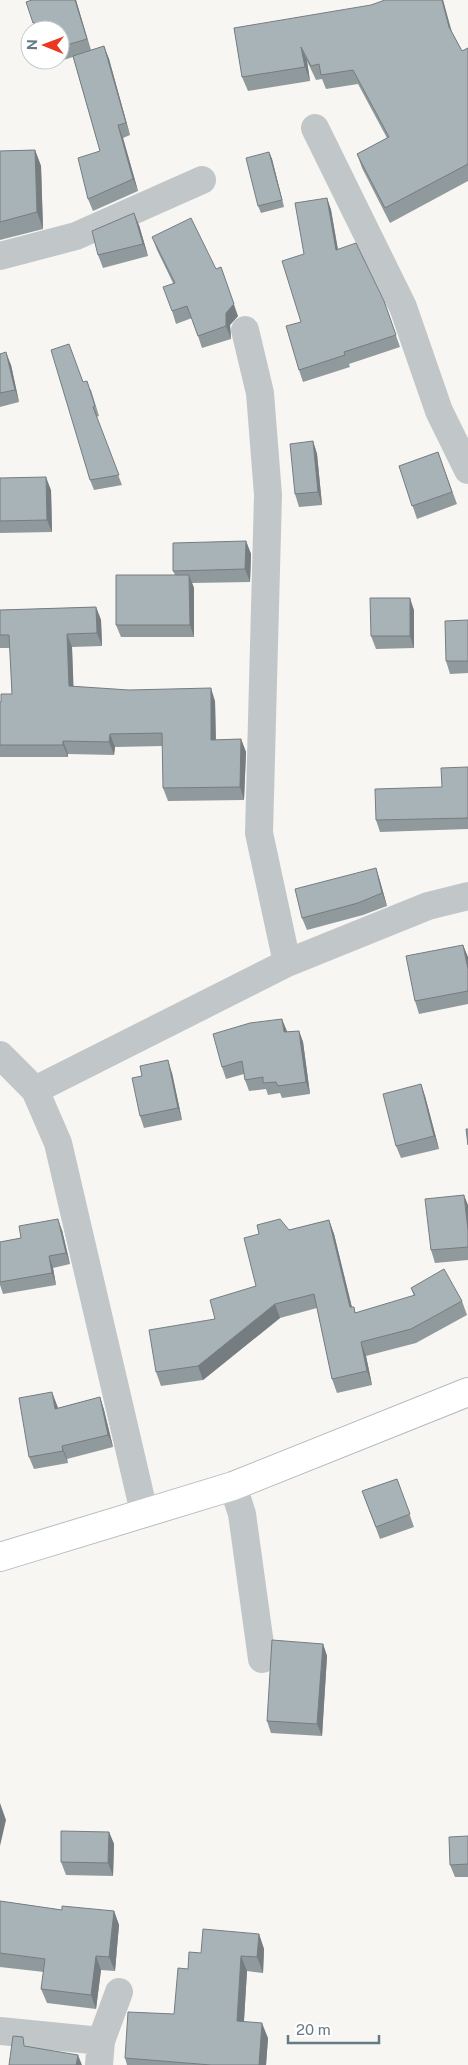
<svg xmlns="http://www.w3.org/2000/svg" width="468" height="2065" font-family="'Public Sans',sans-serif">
<rect width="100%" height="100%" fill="#f7f6f3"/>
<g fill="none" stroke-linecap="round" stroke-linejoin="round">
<g stroke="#b6bcc0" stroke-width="30">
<path id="secondary" d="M0 1557 233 1486 468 1392"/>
</g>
<path stroke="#c1c7c9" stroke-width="28" d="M315 128 403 307 439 411 468 470
M0 256 76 236 202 180
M245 330 260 393 268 495 259 833 287 963
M0 1055 35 1090 58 1143 144 1512
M35 1090 287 963 428 906 468 896
M233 1486 242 1514 262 1659
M0 2031 101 2041
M99 2065 101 2041 119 1992"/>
<use href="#secondary" stroke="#fff" stroke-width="28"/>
</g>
<path fill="#909a9d" d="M76 0 91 50 104 46 109 59 130 135 123 138 138 191 93 211 88 199 100 151 73 57 54 63 53 60H60V30H35L33 23Z
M443 0 452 32 462 51 468 48V181L390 223 362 168 357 154 387 138 358 84 326 89 322 79 316 80 307 61 310 81 248 91 242 77 234 28Z
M35 150 41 166 43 229 0 240V151Z
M269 152 272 159 284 207 261 213 258 206Z
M327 198 331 210 338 249 384 301 400 347 349 364 350 367 303 382 299 370 304 254Z
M139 225 148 256 103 268 98 255Z
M152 237 238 316 230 325 231 339 202 348 192 318 176 324 172 311 173 283 157 250Z
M0 354 11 365 19 402 0 407Z
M83 382 91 390 99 416 96 417 122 485 94 490 90 480Z
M313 441 317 454 322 505 299 507 295 494Z
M438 452 457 504 417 519 399 466Z
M0 478 51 490 52 532 0 533Z
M246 541 251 554 250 582 192 583 194 588V637H121L116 625 175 575 173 571Z
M96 607 101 620 102 646 72 647 73 686 215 701 216 740 241 739 246 752 244 800 168 801 163 788V746L115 747 114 755 68 754V757H0V702H1L12 694 10 648H0V610Z
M414 610V648L376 649 371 636Z
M468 620V673L450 674 446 661Z
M468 767V829L380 832 376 820 442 787Z
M376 868 380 881 387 906 363 915 307 930 302 918Z
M463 945 468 958V1004L419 1014 415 1001Z
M287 1031V1032L299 1031 303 1042 310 1094 282 1098 280 1093 268 1095 266 1089 249 1091 245 1080 244 1074 226 1079 222 1067Z
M172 1073 182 1120 144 1128 140 1116Z
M421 1084 425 1096 439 1149 401 1158 396 1146Z
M468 1205V1260L435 1263 431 1250Z
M329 1220 334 1234 352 1307 356 1313 414 1296 411 1288 462 1301 467 1315 416 1343 366 1356 372 1385 337 1393 332 1379 317 1308 280 1318 203 1380 161 1386 156 1372 215 1319 256 1286 289 1230Z
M62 1230 70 1264 53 1268 56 1285 3 1294 0 1285V1242Z
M100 1397 104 1410 113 1447 67 1459 68 1463 34 1469 29 1457 57 1405 58 1408Z
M397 1479 414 1527 380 1539 362 1491Z
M323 1644 327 1656 322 1736 271 1733 267 1721Z
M109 1832 114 1844 113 1876 66 1875 61 1862Z
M468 1836V1877H455L450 1865Z
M0 1901 62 1910 114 1911 119 1925 115 1971 101 1970 96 2009 47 2003 41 1989 44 1972 0 1967Z
M259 1934 264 1949 263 1973 247 1971 244 2021 268 2038 266 2065H127L125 2058 174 2014 188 1969 201 1953Z"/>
<path fill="#767d80" d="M75 0H76L91 52Z
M442 0H443L454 42 449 27Z
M104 46 109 59 130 135 126 123Z
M301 47 307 61 310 81 305 67Z
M118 125 123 138 138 191 133 179Z
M35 150 41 166 43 229 37 212Z
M269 152 272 159 284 207 282 200Z
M327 198 331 210 340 263 336 250Z
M134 213 139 225 148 256 143 244Z
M221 267 238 316 230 325 231 339 226 326Z
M6 352 11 365 19 402 15 390Z
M313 441 317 454 322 505 318 492Z
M46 477 51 490 52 532 47 520Z
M246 541 251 554 250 582 245 569Z
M189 575 194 588V637L190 625Z
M410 598 414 610V648L410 636Z
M96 607 101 620 102 646 97 633Z
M67 634 72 647 74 698 69 686Z
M211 688 215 701 216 753 211 740Z
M110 734 115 747 114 755 109 742Z
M241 739 246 752 244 800 240 787Z
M63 741 68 754V757L63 745Z
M376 868 380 881 387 906 382 893Z
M463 945 468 957V969Z
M282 1019 287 1031 288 1044 284 1032Z
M299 1031 303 1042 310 1094 306 1082Z
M168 1060 172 1073 182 1120 178 1108Z
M421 1084 425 1096 439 1149 434 1136Z
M464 1195 468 1205V1230Z
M58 1219 62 1230 70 1264 66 1253Z
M329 1220 334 1234 355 1321 350 1307Z
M49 1256 53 1268 56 1285 52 1273Z
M275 1304 280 1318 203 1380 198 1366Z
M361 1342 366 1356 372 1385 367 1371Z
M52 1392 57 1405 60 1421 55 1409Z
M100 1397 104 1410 113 1447 108 1435Z
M62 1446 67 1459 68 1463 63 1451Z
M323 1644 327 1656 322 1736 317 1724Z
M0 1803 6 1820 0 1846Z
M109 1832 114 1844 113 1876 108 1863Z
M114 1911 119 1925 115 1971 109 1957Z
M259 1934 264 1949 263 1973 257 1957Z
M96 1956 101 1970 96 2009 91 1995Z
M241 1956 247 1971 243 2036 237 2021Z
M262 2023 268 2038 266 2065H259Z
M78 2055 82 2065H76Z"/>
<path fill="#a8b3b7" stroke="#767d80" d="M32 0H75L87 39 60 47V30H44L41 22 33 23 26 2Z
M385 0H442L449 27 462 51 468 48V164L385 208 357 154 389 137 353 70 321 75 319 64 311 66 301 47 305 67 242 77 234 28 371 5Z
M104 46 126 123 118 125 133 179 88 199 78 158 100 151 73 56Z
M35 150 37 212 0 222V151Z
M269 152 282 200 258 206 246 158Z
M327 198 336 250 356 243 384 301 396 335 344 352 345 355 299 370 286 326 301 322 282 261 304 254 295 203Z
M134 213 143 244 98 255 92 231Z
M191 218 216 269 221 267 234 304 226 313V326L198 336 187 306 172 311 163 287 175 283 152 237Z
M69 344 83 382 87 381 95 406 93 407 119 475 90 480 51 350Z
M6 352 15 390 0 393V354Z
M313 441 318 492 295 494 290 444Z
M438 452 452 492 412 506 399 466Z
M46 477 47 520 0 521V478Z
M246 541 245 569 173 571V543Z
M116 575H189L190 625H116Z
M370 598H410V636H371Z
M96 607 97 633 67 634 69 686 129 690 211 688V740L241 739 240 787 163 788 162 733 110 734 109 742 63 741V745H0V702H1V694H12L9 635H0V610Z
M468 620V661H446L445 621Z
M468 767V818L376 820 375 789 442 787 441 768Z
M376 868 382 893 358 903 302 918 295 889Z
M463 945 468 969V991L415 1001 406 956Z
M282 1019 284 1032 299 1031 306 1082 278 1086 276 1082 263 1083V1077L245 1080 242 1061 222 1067 213 1034 250 1023Z
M168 1060 178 1108 140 1116 132 1078 142 1076 140 1066Z
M421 1084 434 1136 396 1146 383 1094Z
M466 1129H468V1145Z
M464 1195 468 1230V1247L431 1250 425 1199Z
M58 1219 66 1253 49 1256 52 1273 0 1282V1242L21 1238 19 1226Z
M280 1219 289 1230 329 1220 350 1307H354L355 1313 415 1295 411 1288 444 1269 462 1301 411 1329 361 1342 367 1371 332 1379 314 1294 275 1304 198 1366 156 1372 149 1330 215 1319 210 1300 256 1286 244 1238 259 1234 257 1225Z
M52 1392 55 1409 100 1397 108 1435 62 1446 63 1451 29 1457 19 1398Z
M397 1479 410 1514 376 1527 362 1491Z
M272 1640 323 1644 317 1724 267 1721Z
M61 1831 109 1832 108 1863 61 1862Z
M468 1836V1864L450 1865 449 1837Z
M0 1901 62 1910V1906L114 1911 109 1957 96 1956 91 1995 41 1989 45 1959 0 1953Z
M203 1929 259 1934 257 1957 241 1956 237 2021 262 2023 259 2065H211L125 2058 128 2012 174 2014 178 1968 188 1969 189 1952 201 1953Z
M13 2036 23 2037 24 2046 78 2055 76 2065H9Z"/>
<g transform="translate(45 45) rotate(271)"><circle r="24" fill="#ffffff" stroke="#c1cace"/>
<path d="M0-4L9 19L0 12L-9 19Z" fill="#e93a21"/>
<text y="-8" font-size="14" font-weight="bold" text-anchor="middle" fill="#647a85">N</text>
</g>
<path d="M288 2035v8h91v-8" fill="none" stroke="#647a85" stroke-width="2.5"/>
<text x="296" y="2035" font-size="15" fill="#647a85" stroke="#ffffff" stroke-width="4" paint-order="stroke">20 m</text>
</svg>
